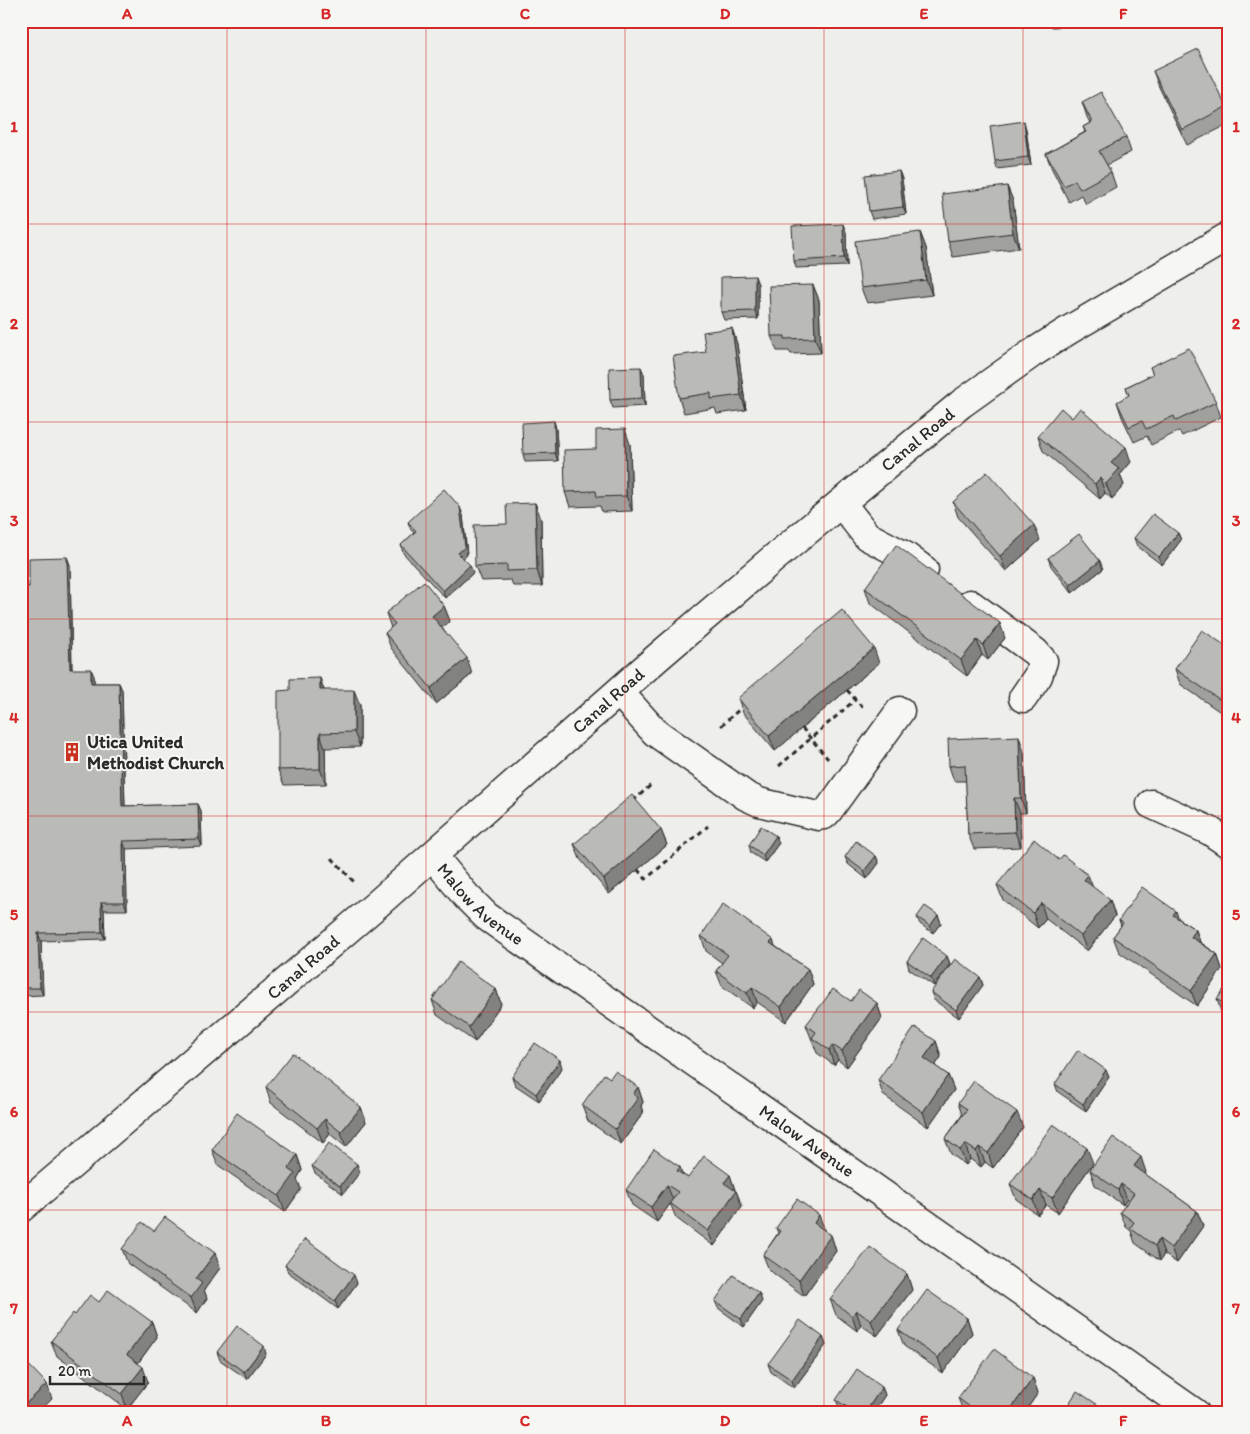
<svg xmlns="http://www.w3.org/2000/svg" width="1250" height="1434" font-family="Itim,sans-serif">
<rect width="100%" height="100%" fill="#eeeeea"/>
<filter id="ink" filterUnits="userSpaceOnUse"><feTurbulence type="fractalNoise" baseFrequency=".02" numOctaves="2"/><feDisplacementMap in="SourceGraphic" scale="10" xChannelSelector="R" yChannelSelector="G"/><feConvolveMatrix kernelMatrix="1 2 1 2 8 2 1 2 1" color-interpolation-filters="sRGB"/></filter>
<g filter="url(#ink)">
<g fill="none" stroke-linecap="round" stroke-linejoin="round">
<g stroke="#2b2b2b" stroke-width="31">
<g id="minor">
<path d="M841 503 867 536 905 556 924 570"/>
<path d="M970 604 1035 652 1043 661 1038 676 1023 698"/>
<path d="M619 692 655 732 746 796 759 802 818 816 824 815 828 811 900 711"/>
<path d="M1151 804 1210 831 1229 844"/>
<path id="s1" d="M433 856 466 896 486 916 1195 1413"/>
<path id="s2" d="M21 1208 375 906 658 657 774 558 961 404 1031 354 1069 330 1229 236"/>
</g>
</g>
<path stroke="#2b2b2b" stroke-width="3" stroke-dasharray="5 4" stroke-linecap="butt" d="M847 690 864 709
M721 726 743 706
M802 728 828 759
M779 766 855 700
M633 801 651 785
M332 858 354 882
M638 870 646 879 708 826"/>
<use href="#minor" stroke="#f6f6f2" stroke-width="28"/>
</g>
<path fill="#a0a09d" stroke="#2b2b2b" d="M1050 21H1077V26L1052 27Z
M1211 21H1229V26H1213Z
M1153 71 1226 107 1229 115V124L1187 145 1159 87Z
M1082 102 1126 137 1131 152 1107 165 1111 172 1116 187 1086 204 1081 195 1069 202 1052 169 1046 154 1085 132 1083 127 1090 123 1087 117Z
M1026 129 1031 165 997 169 995 161Z
M899 171 902 179 906 214 872 219 869 211Z
M1007 186 1013 201 1019 248 953 257 948 241Z
M846 232 847 266 796 268 794 261Z
M920 232 926 248 932 295 867 303 861 288Z
M758 284V319L724 320 721 312Z
M813 285 819 300 821 353 791 354 789 351H777L771 336Z
M732 328 737 344 746 410 717 414 715 408 684 413 679 398 706 352Z
M1150 367 1216 402 1221 417 1182 436 1179 431 1151 445 1147 436 1134 442 1122 417 1117 402 1129 396 1126 387 1153 374Z
M644 374 645 406 613 408 610 400Z
M1072 418 1131 462 1120 475 1124 485 1112 499 1105 493 1100 499 1043 451 1038 436Z
M554 421 556 429 558 461 525 462 523 454Z
M630 444 632 511 602 512 600 506 570 507 565 492 596 449Z
M953 502 1040 540 1006 571 958 517Z
M535 503 541 519 542 586H513L511 580 481 581 475 566 507 524Z
M463 515 467 555 463 558 473 573 445 598 403 553 401 545 414 533 411 530 408 522Z
M1178 533 1181 540 1162 565 1137 546 1134 538Z
M67 557 70 565 72 669 94 676V683H119L122 690 125 806 198 804 201 811 202 846 126 849 127 910H104L105 939 41 941 43 995 21 996V587H29Z
M1048 558 1103 569 1072 593 1051 566Z
M865 588 1005 638 988 660 982 655 967 676 870 603Z
M444 606 450 621 442 628 472 674 436 704 391 648 385 633 391 628 386 613Z
M1229 648V718L1180 684 1175 669Z
M879 663 775 751 743 713 738 698Z
M320 678 324 690 360 705V747L325 748 326 784 284 785 278 770 290 690Z
M1024 752 1026 813H1020L1021 847 974 849 968 834 966 781H954L949 766Z
M661 830 667 845 609 894 580 859 574 844Z
M779 843 765 862 751 853 749 845Z
M876 856 879 863 867 879 848 864 845 857Z
M997 885 1110 900 1115 916 1087 951 1046 919 1038 928 1003 900Z
M938 915 941 923 933 933 920 924 917 917Z
M1178 918 1196 930 1200 942 1217 954 1222 969 1197 1006 1119 952 1113 937 1121 926 1119 920Z
M701 936 775 946 808 969 813 984 786 1022 757 1002 753 1008 722 986 716 971 722 963 706 951Z
M947 956 950 964 934 986 909 969 907 961Z
M980 977 983 985 959 1018 934 1000 931 992Z
M1229 983V1019L1222 1015 1217 999Z
M496 989 501 1004 475 1042 437 1015 432 1000Z
M851 1001 877 1003 882 1018 847 1067 838 1060 834 1065 817 1053 806 1025Z
M936 1041 941 1057 935 1066 948 1075 954 1090 928 1127 883 1095 878 1080Z
M562 1068 539 1101 515 1085 512 1077Z
M1109 1077 1086 1111 1058 1092 1055 1084Z
M610 1078 638 1087 643 1102 641 1106 643 1113 621 1144 588 1121 582 1105Z
M266 1087 361 1107 366 1122 346 1147 330 1134 323 1143 271 1103Z
M958 1103 1023 1127 993 1168 985 1162 981 1167 970 1159 966 1165 951 1154 945 1139 962 1115Z
M212 1150 297 1155 302 1170 297 1179 301 1189 285 1212 218 1165Z
M1093 1163 1058 1213 1046 1205 1038 1215 1016 1199 1010 1184Z
M312 1166 360 1172 343 1194 315 1173Z
M1090 1170 1146 1172 1145 1174 1197 1211 1203 1226 1177 1263 1164 1254 1160 1261 1135 1243 1131 1231 1126 1227 1120 1212 1129 1201 1127 1199 1123 1205 1095 1185Z
M682 1174 688 1178 730 1175 735 1190 736 1191 742 1206 714 1246 676 1218 670 1203 673 1200 657 1222 632 1205 626 1190Z
M776 1228 825 1230H824L831 1235 836 1251 804 1296 769 1270 763 1255 778 1233Z
M122 1249 220 1268 204 1290 207 1298 197 1313 128 1264Z
M285 1265 357 1283 338 1309 288 1272Z
M907 1274 912 1290 877 1336 861 1325 857 1331 836 1315 830 1299Z
M715 1301H762L744 1327 718 1308Z
M99 1302 152 1322 157 1337 138 1363 148 1382 127 1409 57 1356 51 1341 75 1315Z
M967 1318 972 1333 943 1373 904 1346 898 1330Z
M823 1337 826 1345 794 1388 771 1372 768 1364Z
M217 1352 266 1354 247 1379 220 1360Z
M1033 1378 1038 1393 1024 1413H964L958 1398Z
M882 1387 885 1395 873 1413H847L839 1407 836 1400Z"/>
<path fill="#828280" stroke="#2b2b2b" d="M1024 121 1026 129 1031 165 1028 157Z
M899 171 902 179 906 214 903 207Z
M1007 186 1013 201 1019 248 1013 233Z
M843 224 846 232 847 266 844 258Z
M920 232 926 248 932 295 926 280Z
M755 276 758 284V319L755 311Z
M813 285 819 300 821 353 815 338Z
M732 328 737 344 746 410 741 395Z
M641 367 644 374 645 406 642 398Z
M554 421 556 429 558 461 555 453Z
M625 429 630 444 632 511 626 496Z
M1126 447 1131 462 1120 475 1124 485 1112 499 1106 484 1111 463Z
M1100 478 1105 493 1100 499 1095 484Z
M535 503 541 519 542 586 537 570Z
M460 507 463 515 467 555 461 561 458 553Z
M1034 525 1040 540 1006 571 1000 556Z
M1178 533 1181 540 1162 565 1159 557Z
M67 557 70 565 72 677 70 669Z
M1100 561 1103 569 1072 593 1070 585Z
M470 565 473 573 445 598 443 591Z
M444 606 450 621 438 631 432 616Z
M1000 623 1005 638 988 660 983 645Z
M977 640 982 655 967 676 961 660Z
M874 648 879 663 775 751 769 736Z
M467 658 472 674 436 704 431 688Z
M91 669 94 676V691L91 683Z
M320 678 325 694 320 690Z
M119 683 122 690 125 814 122 806Z
M354 690 360 705V747L354 732Z
M320 733 325 748 326 784 320 769Z
M1019 736 1024 752 1026 813 1021 798Z
M1014 798 1020 813 1021 847 1015 832Z
M198 804 201 811 202 846 199 839Z
M661 830 667 845 609 894 604 879Z
M776 836 779 843 765 862 763 855Z
M123 841 126 849 127 910 124 902Z
M876 856 879 863 867 879 864 871Z
M1088 875 1094 890 1084 880Z
M1110 900 1115 916 1087 951 1081 936Z
M101 902 104 910 105 939 102 932Z
M1041 903 1046 919 1038 928 1033 913Z
M1176 911 1181 926 1173 915Z
M938 915 941 923 933 933 930 926Z
M1196 930 1201 945 1191 937Z
M38 933 41 941 43 995 40 988Z
M773 940 778 955 770 943Z
M1217 954 1222 969 1197 1006 1191 991Z
M947 956 950 964 934 986 931 978Z
M808 969 813 984 786 1022 781 1007Z
M980 977 983 985 959 1018 956 1010Z
M752 987 757 1002 753 1008 747 993Z
M496 989 501 1004 475 1042 469 1027Z
M877 1003 882 1018 847 1067 842 1051Z
M936 1041 941 1057 930 1073 924 1058Z
M832 1045 838 1060 834 1065 829 1050Z
M560 1060 562 1068 539 1101 536 1094Z
M1106 1070 1109 1077 1086 1111 1083 1104Z
M948 1075 954 1090 928 1127 923 1112Z
M638 1087 643 1102 641 1106 643 1113 621 1144 615 1129 633 1094Z
M361 1107 366 1122 346 1147 341 1132Z
M1017 1112 1023 1127 993 1168 988 1153Z
M325 1119 330 1134 323 1143 317 1128Z
M965 1144 970 1159 966 1165 960 1150Z
M979 1147 985 1162 981 1167 976 1151Z
M1087 1148 1093 1163 1058 1213 1052 1198Z
M297 1155 302 1170 297 1179 301 1189 285 1212 279 1196 288 1169Z
M1141 1157 1146 1172 1139 1181 1134 1166Z
M357 1164 360 1172 343 1194 340 1186Z
M680 1167 685 1182 677 1171Z
M730 1175 735 1190 729 1198 724 1183Z
M1121 1184 1127 1199 1123 1205 1118 1190Z
M667 1185 673 1200 657 1222 651 1207Z
M1040 1190 1046 1205 1038 1215 1033 1200Z
M736 1191 742 1206 714 1246 708 1231Z
M1197 1211 1203 1226 1177 1263 1171 1248Z
M819 1215 825 1230 819 1238 814 1223Z
M831 1235 836 1251 804 1296 799 1280Z
M1159 1239 1164 1254 1160 1261 1155 1246Z
M215 1253 220 1268 204 1290 207 1298 197 1313 191 1298 196 1279Z
M907 1274 912 1290 877 1336 871 1321Z
M354 1275 357 1283 338 1309 335 1301Z
M759 1293 762 1301 744 1327 741 1319Z
M856 1310 861 1325 857 1331 852 1316Z
M967 1318 972 1333 943 1373 938 1358Z
M152 1322 157 1337 133 1370 127 1355Z
M823 1337 826 1345 794 1388 792 1380Z
M264 1346 266 1354 247 1379 244 1372Z
M143 1367 148 1382 127 1409 122 1394Z
M1033 1378 1038 1393 1024 1413H1008Z
M47 1384 52 1399 38 1413H21V1408Z
M882 1387 885 1395 873 1413H865Z"/>
<path fill="#babab7" stroke="#2b2b2b" d="M1198 49 1226 107 1182 130 1153 71Z
M1101 92 1126 137 1099 151 1111 172 1080 189 1075 180 1064 186 1046 154 1086 132 1083 127 1092 122 1082 102Z
M1024 121 1028 157 995 161 990 126Z
M899 171 903 207 869 211 865 175Z
M1007 186 1013 233 948 241 942 194Z
M843 224 844 258 794 261 792 226Z
M920 232 926 280 861 288 855 241Z
M755 276V311L721 312V277Z
M813 285 815 338 785 339V336H771L769 286Z
M732 328 741 395 711 399V393L679 398 673 356 706 352 703 332Z
M1189 348 1216 402 1176 421 1174 416 1146 429 1142 421 1129 427 1117 402 1129 395 1126 387 1153 374 1150 367Z
M1229 348V355L1226 350Z
M641 367 642 398 610 400 609 368Z
M1061 408 1072 418 1080 408 1126 447 1111 463 1119 469 1106 484 1100 478 1095 484 1038 436Z
M554 421 555 453 523 454 522 423Z
M625 429 626 496 597 497 596 491 565 492 564 450 596 449V430Z
M1229 462V474L1224 465Z
M987 472 1034 525 1000 556 953 502Z
M444 489 460 507 465 547 458 553 470 565 443 591 401 545 416 531 408 522Z
M535 503 537 570 507 571V565L475 566 474 525 507 524 506 504Z
M1153 514 1178 533 1159 557 1134 538Z
M1079 534 1100 561 1070 585 1048 558Z
M896 545 1000 623 983 645 977 640 961 660 865 588Z
M67 557 70 669H91V683H119L122 806 198 804 199 839 123 841 124 902H101L102 932 38 933 40 988H21V587H29V558Z
M424 581 444 606 432 616 467 658 431 688 385 633 395 624 386 613Z
M842 610 874 648 769 736 738 698Z
M1202 630 1229 648V706L1175 669Z
M320 678V690H354V732L320 733V769L278 770V691L290 690V679Z
M1019 736 1021 798H1014L1015 832 968 834 965 765 949 766 948 739Z
M632 795 661 830 604 879 574 844Z
M761 826 776 836 763 855 749 845Z
M1034 839 1059 860 1063 855 1088 875 1084 880 1110 900 1081 936 1041 903 1033 913 997 885Z
M856 841 876 856 864 871 845 857Z
M1142 887 1176 911 1173 915 1196 930 1191 937 1217 954 1191 991 1113 937 1123 923 1119 920Z
M723 904 773 940 770 943 808 969 781 1007 752 987 747 993 716 971 728 955 701 936Z
M925 906 938 915 930 926 917 917Z
M923 938 947 956 931 978 907 961Z
M955 959 980 977 956 1010 931 992Z
M458 962 496 989 469 1027 432 1000Z
M1229 983V1008L1217 999Z
M833 989 851 1001 859 990 877 1003 842 1051 832 1045 829 1050 812 1038 816 1032 806 1025Z
M915 1027 936 1041 924 1058 948 1075 923 1112 878 1080Z
M535 1043 560 1060 536 1094 512 1077Z
M1078 1050 1106 1070 1083 1104 1055 1084Z
M293 1053 361 1107 341 1132 325 1119 317 1128 266 1087Z
M615 1071 638 1087 633 1094 638 1098 615 1129 582 1105 604 1074 610 1078Z
M974 1081 1017 1112 988 1153 979 1147 976 1151 965 1144 960 1150 945 1139 967 1109 958 1103Z
M237 1113 297 1155 288 1169 295 1174 279 1196 212 1150Z
M1053 1124 1087 1148 1052 1198 1040 1190 1033 1200 1010 1184Z
M1113 1137 1141 1157 1134 1166 1197 1211 1171 1248 1159 1239 1155 1246 1130 1228 1134 1222 1120 1212 1134 1193 1121 1184 1118 1190 1090 1170Z
M329 1143 357 1164 340 1186 312 1166Z
M654 1149 680 1167 677 1171 688 1178 704 1156 730 1175 724 1183 736 1191 708 1231 670 1203 678 1192 667 1185 651 1207 626 1190Z
M797 1199 819 1215 814 1223 831 1235 799 1280 763 1255 780 1231 776 1228Z
M165 1217 215 1253 196 1279 202 1283 191 1298 122 1249 142 1222 154 1231Z
M305 1239 354 1275 335 1301 285 1265Z
M870 1247 907 1274 871 1321 856 1310 852 1316 830 1299Z
M733 1275 759 1293 741 1319 715 1301Z
M108 1290 152 1322 127 1355 143 1367 122 1394 51 1341 73 1313 75 1315 90 1295 99 1302Z
M927 1290 967 1318 938 1358 898 1330Z
M800 1320 823 1337 792 1380 768 1364Z
M237 1326 264 1346 244 1372 217 1352Z
M1229 1328V1333L1226 1332Z
M994 1349 1033 1378 1008 1413H978L958 1398Z
M21 1357 47 1384 21 1408Z
M857 1369 882 1387 865 1413H856L836 1400Z
M1077 1391 1110 1413H1063Z"/>
</g>
<path fill="none" stroke="#d62828" stroke-width="1" stroke-opacity="0.55" d="M227 21V1413M426 21V1413M625 21V1413M824 21V1413M1023 21V1413M21 224H1229M21 422H1229M21 619H1229M21 816H1229M21 1012H1229M21 1210H1229"/>
<defs>
<g id="building-bare" transform="scale(1.5)"><path d="M-4-6H4V6H1V3H-1V6H-4ZM-2.5-4.3h1.7v1.8h-1.7ZM.8-4.3h1.7v1.8H.8ZM-2.5-1h1.7V.8h-1.7ZM.8-1h1.7V.8H.8Z" fill="#c8321e" stroke="#f6f6f2" stroke-width="2.5" paint-order="stroke"/></g>
</defs>
<g fill-rule="evenodd">
<use href="#building-bare" x="72" y="752"/>
</g>
<g text-anchor="middle" dominant-baseline="central" stroke-width="4" stroke-linejoin="round" paint-order="stroke">
<g font-size="18" fill="#2b2b2b" stroke="#f6f6f2">
<text stroke="none"><textPath href="#s2" startOffset="1181">Canal Road</textPath></text>
<text stroke="none"><textPath href="#s2" startOffset="776">Canal Road</textPath></text>
<text stroke="none"><textPath href="#s1" startOffset="68">Malow Avenue</textPath></text>
<text stroke="none"><textPath href="#s2" startOffset="371">Canal Road</textPath></text>
<text stroke="none"><textPath href="#s1" startOffset="472">Malow Avenue</textPath></text>
</g>
<g font-size="18" font-weight="bold" fill="#2b2b2b" stroke="#f6f6f2" text-anchor="start">
<text x="87" y="742">Utica United<tspan x="87" dy="21">Methodist Church</tspan></text>
</g>
</g>
<rect width="1250" height="1434" fill="none" stroke="#f6f6f2" stroke-width="55"/>
<path d="M50 1376v8h94v-8" fill="none" stroke="#2b2b2b" stroke-width="2.5"/>
<text x="58" y="1376" font-size="15" fill="#2b2b2b" stroke="#f6f6f2" stroke-width="4" paint-order="stroke">20 m</text>
<rect x="28" y="28" width="1194" height="1378" fill="none" stroke="#d62828" stroke-width="2"/>
<g font-size="16" text-anchor="middle" font-weight="bold" fill="#d62828">
<text x="127" y="19">A</text>
<text x="326" y="19">B</text>
<text x="525" y="19">C</text>
<text x="725" y="19">D</text>
<text x="924" y="19">E</text>
<text x="1123" y="19">F</text>
<text x="14" y="132">1</text>
<text x="1236" y="132">1</text>
<text x="14" y="329">2</text>
<text x="1236" y="329">2</text>
<text x="14" y="526">3</text>
<text x="1236" y="526">3</text>
<text x="14" y="723">4</text>
<text x="1236" y="723">4</text>
<text x="14" y="920">5</text>
<text x="1236" y="920">5</text>
<text x="14" y="1117">6</text>
<text x="1236" y="1117">6</text>
<text x="14" y="1314">7</text>
<text x="1236" y="1314">7</text>
<text x="127" y="1426">A</text>
<text x="326" y="1426">B</text>
<text x="525" y="1426">C</text>
<text x="725" y="1426">D</text>
<text x="924" y="1426">E</text>
<text x="1123" y="1426">F</text>
</g>
</svg>
